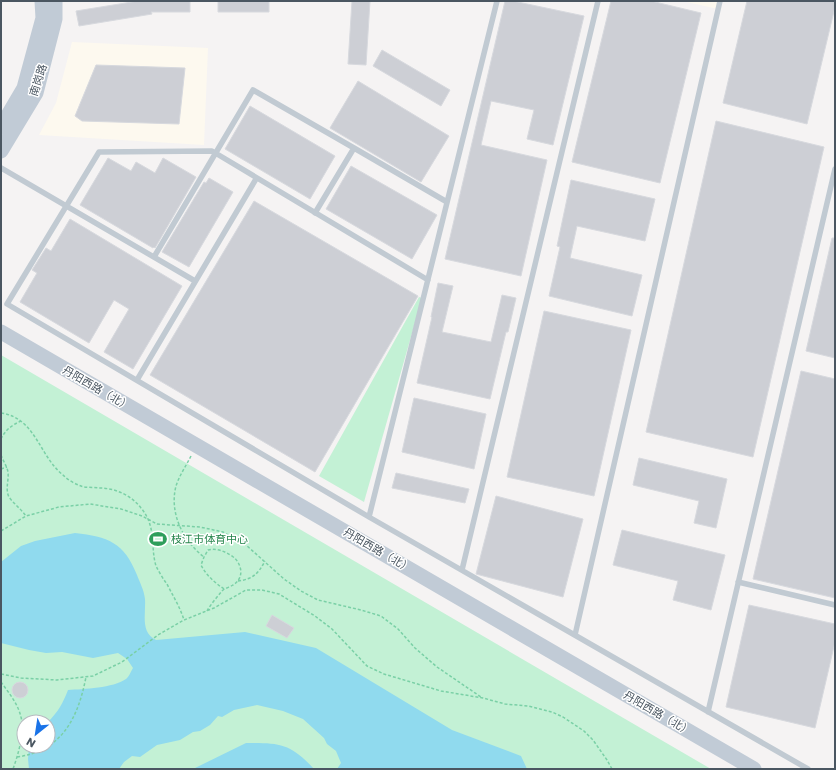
<svg xmlns="http://www.w3.org/2000/svg" width="836" height="770" font-family="Poppins,'Noto Sans SC',sans-serif">
<rect width="100%" height="100%" fill="#f5f3f3"/>
<path fill="#fdf9ef" d="M682 1H720L718 9Z
M72 42 208 48 204 145 39 135 56 103Z"/>
<path fill="#c3f1d5" fill-rule="evenodd" d="M419 297 422 298 364 502 319 476Z
M1 355 711 769H1ZM24 722H48V746H24Z"/>
<path fill="#90daee" d="M75 533C108 537 124 542 137 575 140 583 144 590 145 599 146 614 140 632 156 640L245 632 316 648 452 730 521 756 527 769H337L341 763 336 751 327 744 324 738 303 719 283 711 257 705 234 710 222 717 218 716 210 725 200 731 193 732 180 740 157 745 140 757 132 756 124 762 119 769H29L28 759 29 746H48V722C58 712 63 703 68 690 84 689 113 688 126 679 129 677 131 671 133 668L127 659 118 653 93 658 62 652 46 653 29 650 1 643V562L21 546 35 541Z
M246 743C280 743 290 743 314 769H193Z"/>
<path fill="#cdcfd5" stroke="#d7d9de" d="M138 1H190V12H151L152 14 79 26 76 11Z
M218 1H269V12H218Z
M352 1H370L366 65 348 64Z
M505 1H513L584 16 553 145 527 139 534 110 491 101 481 145 547 160 521 276 445 259Z
M611 1H651L701 13 660 183 572 162Z
M747 1H835V7L807 124 723 103Z
M382 50 450 90 441 106 373 66Z
M96 65 185 68 179 124 82 121 75 116Z
M358 81 449 136 421 182 330 128Z
M250 106 335 156 310 199 225 149Z
M716 121 824 147 753 457 646 432Z
M108 158 131 171 136 162 155 173 163 158 196 177 155 248 154 247 153 248 80 205Z
M351 166 437 215 412 259 326 209Z
M209 178 233 192 189 267 162 252 204 182 206 183Z
M571 180 655 199 645 241 577 226 570 258 642 275 632 316 549 296 560 247 557 246Z
M254 201 418 296 315 472 150 375Z
M70 219 182 286 133 369 104 352 129 309 114 300 89 343 20 302 37 273 32 270 46 248 51 251Z
M832 238H835V358L806 351Z
M438 283 453 286 442 332 491 342 502 295 516 298 508 332H506L490 399 417 383 432 317H431Z
M544 311 631 330 594 496 507 477Z
M801 371 835 379V598L753 579Z
M414 398 486 414 474 469 402 452Z
M639 458 727 479 716 528 694 523 699 501 633 485Z
M396 473 469 489 465 503 392 488Z
M496 496 583 519 563 597 476 574Z
M622 530 725 555 711 610 673 600 678 581 613 565Z
M749 605 835 624V642L815 728 726 707Z
M272 615 294 628 287 638 266 626Z
M12 690a8 8 0 1 1 16 0a8 8 0 1 1-16 0Z"/>
<g fill="none" stroke-linecap="round" stroke-linejoin="round">
<path stroke="#7ad0a6" stroke-width="1.5" stroke-dasharray="3 2" stroke-linecap="butt" d="M1 413C36 418 39 456 63 475 68 480 75 484 81 486 86 488 93 487 99 488 115 488 131 495 141 508 157 527 150 546 156 566 159 572 163 579 167 584 173 596 180 607 184 620
M1 439C5 430 12 425 21 421
M1 455C3 461 7 466 8 472 9 481 5 489 9 497 14 504 21 509 26 516
M191 456C186 466 179 476 176 486 169 513 183 541 204 557
M1 469 7 467
M1 531 26 516 59 507 90 504 121 509 142 516 157 524 200 527 223 532 246 545 284 579 301 591 318 600 361 610 381 616 398 629 415 648 437 667 481 697
M238 581C253 579 258 574 265 561
M207 611C211 604 217 597 222 591 225 588 230 587 233 585 245 578 242 563 232 556 224 551 217 548 208 550L204 557 201 565C206 575 214 582 224 589
M1 674 21 678 57 680 93 676 122 662 158 635 184 620 214 608 246 590H262L279 594 315 616 332 629 367 666 384 674 441 691 483 698 505 704 528 706 552 712 563 717 584 731 593 740 607 760 612 769
M1 682C9 693 18 704 21 717 25 732 18 755 13 769
M17 757C62 751 78 718 86 677
M719 769H721"/>
<path stroke="#c1cad2" stroke-width="5.5" d="M1 168 195 281
M315 213 354 148 447 202
M154 257 253 90 354 148
M428 280 212 151 99 152 7 304 369 517 808 769
M137 380 256 179
M369 517 497 1
M462 570 598 1
M738 582 835 605
M575 635 720 1
M708 712 835 169"/>
<path stroke="#c1cbd6" stroke-width="15" d="M1 127 24 88 43 18 42 1
M1 151 36 93 55 19V1
M1 332 754 769"/>
</g>
<defs>
<g id="stadium-bare" transform="scale(1.38)"><path d="M0-5a6.5 5 0 1 0 0 10a6.5 5 0 1 0 0-10ZM-3.5-1.8h7v3.6h-7Z" fill="#2e9e5b" stroke="#fff" stroke-width="2.5" paint-order="stroke"/></g>
</defs>
<g fill-rule="evenodd">
<use href="#stadium-bare" x="158" y="539"/>
</g>
<g text-anchor="middle" dominant-baseline="central" stroke-width="3" stroke-linejoin="round" paint-order="stroke">
<g font-size="11" fill="#4a5661" stroke="#fff">
<text transform="translate(38 80) rotate(-72)">南岗路</text>
<text transform="translate(97 388) rotate(30)">丹阳西路（北）</text>
<text transform="translate(378 550) rotate(30)">丹阳西路（北）</text>
<text transform="translate(658 713) rotate(30)">丹阳西路（北）</text>
</g>
<g font-size="11" fill="#27864d" stroke="#fff" text-anchor="start">
<text x="171" y="539">枝江市体育中心</text>
</g>
</g>
<rect width="836" height="770" fill="none" stroke="#4a5661" stroke-width="4"/>
<g transform="translate(36 734) rotate(210)"><circle r="19" fill="#ffffff" stroke="#b7bbc0"/>
<path d="M0-3L7 15L0 10L-7 15Z" fill="#1a73e8"/>
<text y="-6" font-size="11" font-weight="bold" text-anchor="middle" fill="#4a5661">N</text>
</g>
</svg>
